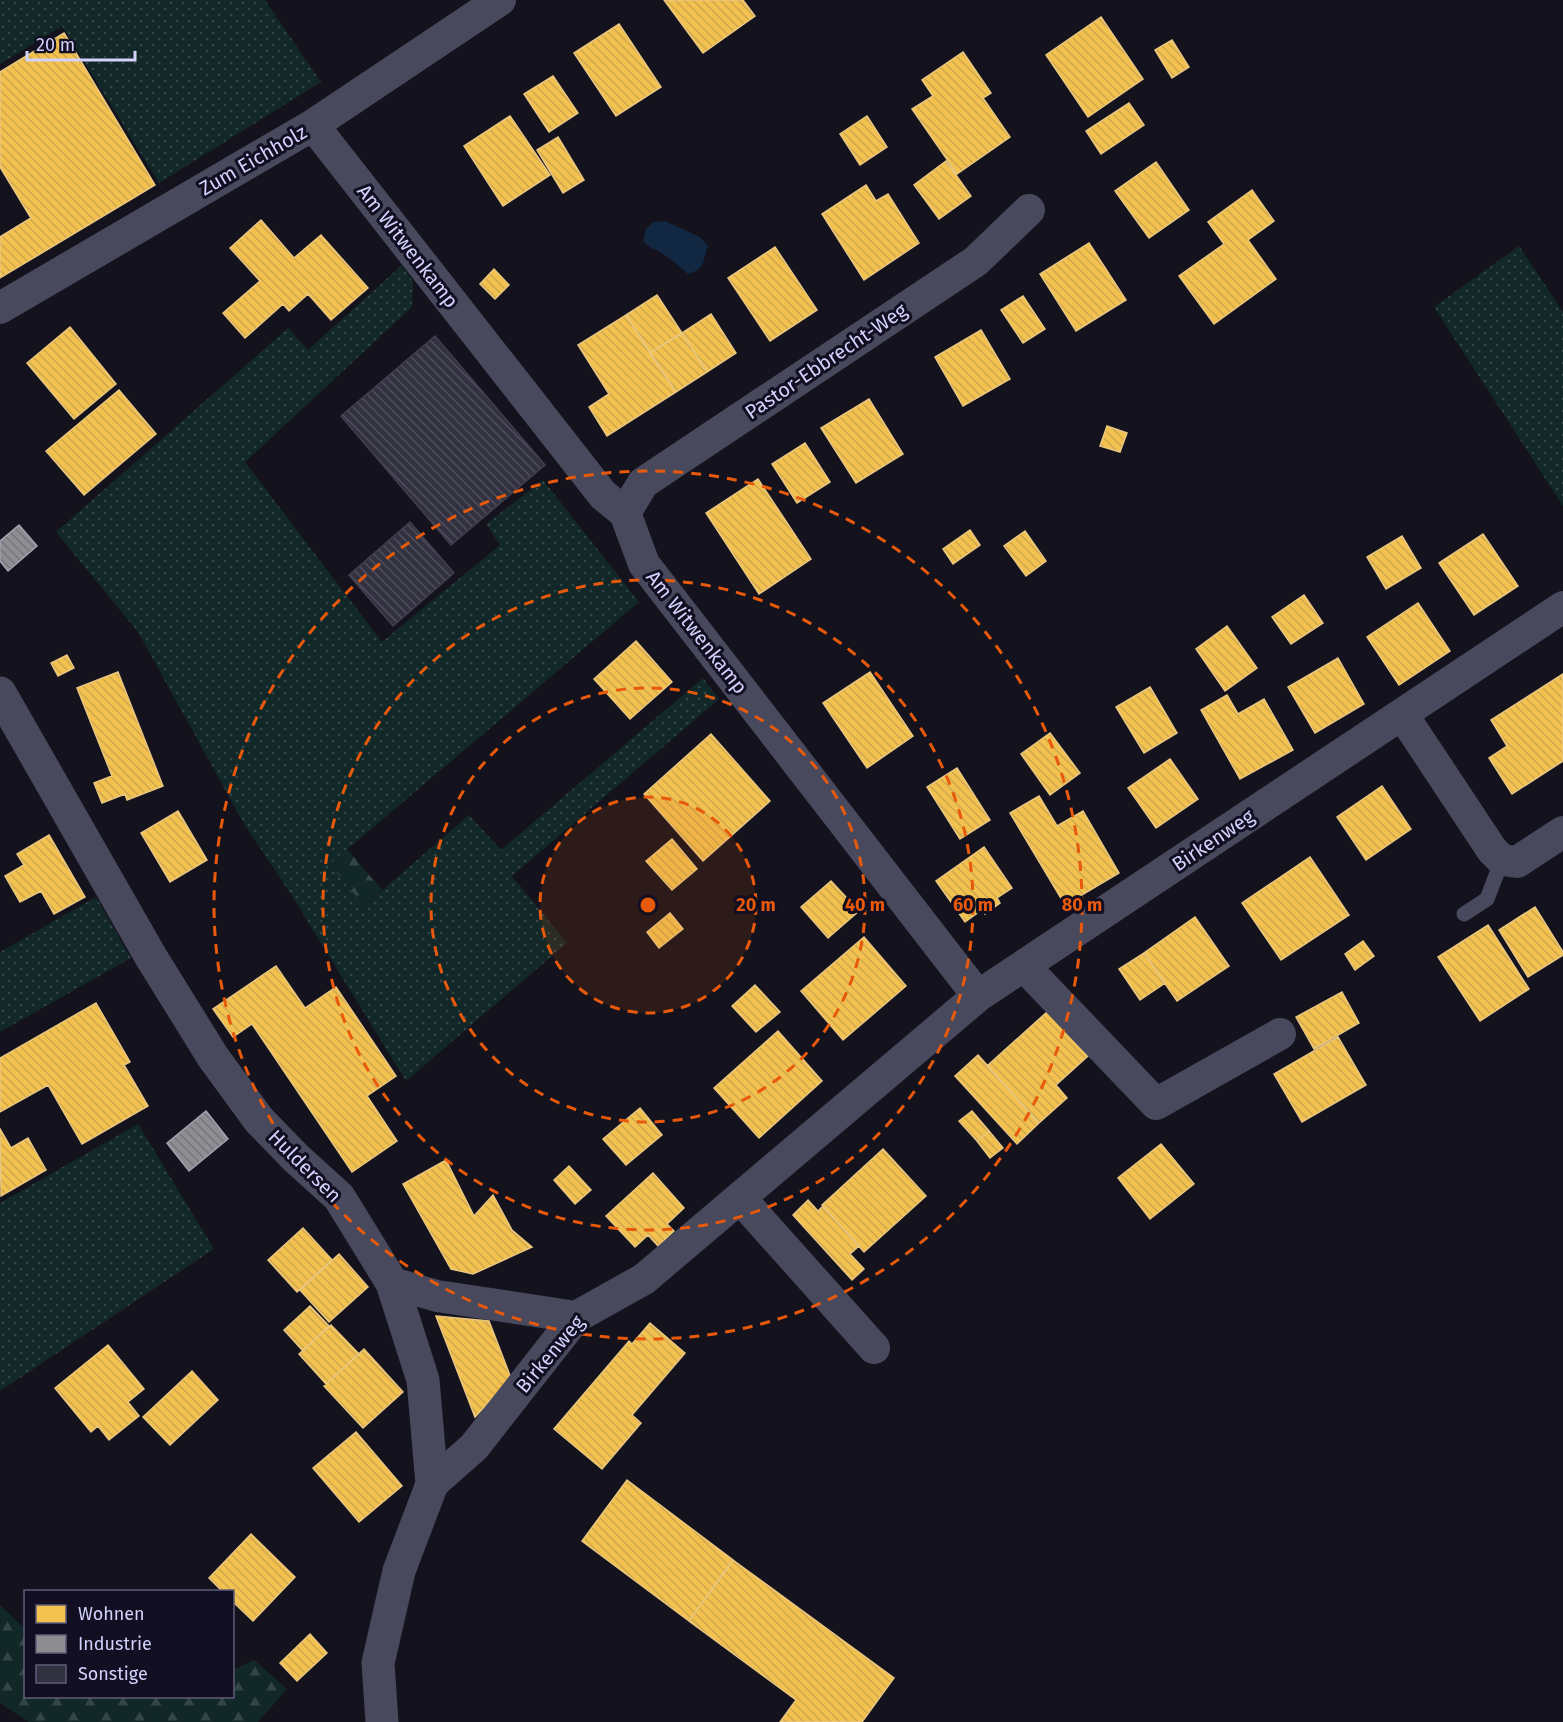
<svg xmlns="http://www.w3.org/2000/svg" width="1563" height="1722" font-family="'Fira Sans',sans-serif">
<defs>
<pattern id="grass-dots" width="8" height="8" patternUnits="userSpaceOnUse" patternTransform="scale(1.5)"><rect width="8" height="8" fill="#122727"/><path d="M2 2h.1M6 6h.1" fill="none" stroke="#344547" stroke-width="1.8" stroke-linecap="round"/></pattern>
<pattern id="forest-firs" width="22" height="20" patternUnits="userSpaceOnUse" patternTransform="scale(1.5)"><rect width="22" height="20" fill="#122727"/><path d="M5 1l3.5 6h-7zM16 11l3.5 6h-7z" fill="#344547"/></pattern>
<pattern id="homes-back-hatch" width="6" height="6" patternUnits="userSpaceOnUse" patternTransform="scale(1.5)"><rect width="6" height="6" fill="#f2c14e"/><path d="M-1 5l2 2M0 0l6 6M5-1l2 2" fill="none" stroke="#cea74e"/></pattern>
<pattern id="industry-back-hatch" width="6" height="6" patternUnits="userSpaceOnUse" patternTransform="scale(1.5)"><rect width="6" height="6" fill="#8d8d92"/><path d="M-1 5l2 2M0 0l6 6M5-1l2 2" fill="none" stroke="#76767d"/></pattern>
<pattern id="building-back-hatch" width="6" height="6" patternUnits="userSpaceOnUse" patternTransform="scale(1.5)"><rect width="6" height="6" fill="#32313f"/><path d="M-1 5l2 2M0 0l6 6M5-1l2 2" fill="none" stroke="#4f4e5c"/></pattern>
</defs>
<rect width="100%" height="100%" fill="#14131d"/>
<path fill="url(#grass-dots)" d="M0 0H265L321 82 159 183 62 26 0 64Z
M1519 246 1563 312V506L1434 307Z
M402 265 413 282 412 307 245 462 382 642 500 545 486 524 543 480 639 602 330 864 364 906 469 815 501 850 703 678 719 699 512 876 567 943 406 1081 292 896 243 822 138 632 56 532 288 328 308 350Z
M96 897 131 958 0 1032V952Z
M138 1124 214 1249 0 1391V1203Z"/>
<path fill="url(#forest-firs)" d="M347 849 382 890 364 906 330 864Z
M0 1605 25 1629 26 1696H232L233 1670 254 1660 287 1689 258 1722H29L0 1703Z"/>
<path fill="#122742" d="M665 221 700 237 708 246C702 261 706 269 688 274 680 266 670 259 660 252 652 248 650 248 643 241L646 229 653 222Z"/>
<path fill="url(#homes-back-hatch)" stroke="#e9c682" stroke-width="1.5" d="M664 0H743L755 16 703 53Z
M1101 17 1143 79 1088 117 1046 55Z
M619 24 661 87 616 116 574 53Z
M64 33 155 185 0 278V237L31 218 0 167V72Z
M1172 40 1189 67 1172 78 1155 50Z
M963 52 991 93 983 98 1010 137 957 174 912 109 933 96 922 80Z
M553 76 578 113 549 132 524 94Z
M1129 103 1144 125 1101 154 1086 131Z
M510 116 550 175 503 206 464 146Z
M867 116 887 147 860 165 840 134Z
M558 137 584 180 563 193 537 150Z
M946 161 971 196 939 219 914 185Z
M1156 162 1189 210 1149 238 1115 191Z
M866 185 876 201 888 194 919 243 864 280 822 214Z
M1252 190 1274 221 1248 240 1276 279 1214 324 1179 276 1224 244 1208 222Z
M261 220 294 258 321 235 368 288 331 320 308 294 289 311 283 304 245 338 223 313 260 281 230 248Z
M1089 243 1126 300 1076 331 1040 274Z
M775 247 817 310 770 341 728 278Z
M494 269 509 285 495 299 480 284Z
M657 295 682 333 650 353 626 315Z
M1023 296 1045 329 1023 343 1001 310Z
M711 314 736 353 707 372 682 333Z
M626 315 676 392 607 436 589 407 609 394 578 345Z
M70 327 116 384 74 419 27 363Z
M981 330 1010 379 963 406 935 357Z
M682 333 707 372 676 392 650 353Z
M119 390 156 434 84 495 46 451Z
M869 399 903 454 856 483 821 428Z
M1107 426 1127 433 1120 452 1100 446Z
M805 443 830 482 797 503 772 464Z
M758 479 811 559 759 594 706 513Z
M970 530 980 545 953 564 943 549Z
M1025 531 1046 561 1026 576 1004 546Z
M1483 534 1518 586 1474 615 1439 563Z
M1402 536 1421 568 1386 589 1367 557Z
M1304 595 1323 623 1291 644 1272 617Z
M1418 603 1450 651 1399 685 1367 637Z
M1227 626 1257 668 1225 691 1196 649Z
M636 641 672 682 630 719 594 679Z
M67 655 74 668 58 676 51 663Z
M1338 658 1364 704 1315 733 1288 687Z
M118 672 163 786 127 800 125 794 102 803 94 783 112 776 77 688Z
M870 672 913 736 867 768 823 703Z
M1563 674V761L1512 794 1489 758 1507 746 1491 720Z
M1150 687 1177 733 1144 753 1116 707Z
M1227 695 1238 714 1264 699 1293 750 1240 779 1201 710Z
M1050 733 1080 773 1050 795 1021 754Z
M711 734 770 801 703 861 644 794Z
M1170 759 1198 799 1156 828 1128 788Z
M957 768 990 820 960 839 927 787Z
M1382 786 1411 829 1366 860 1337 817Z
M1039 796 1057 826 1083 811 1119 873 1065 905 1010 813Z
M178 811 207 860 170 882 141 833Z
M49 835 85 897 54 914 41 891 20 902 5 876 24 865 17 854Z
M672 839 697 869 672 890 646 861Z
M984 847 1012 888 997 898 1000 903 985 914 983 909 965 922 936 881Z
M1310 857 1349 915 1281 960 1242 903Z
M831 881 859 911 828 938 801 907Z
M1535 907 1563 952V955L1528 977 1499 930Z
M670 913 683 929 659 948 647 932Z
M1195 917 1229 966 1177 1001 1144 953Z
M1488 925 1529 989 1480 1021 1438 957Z
M864 937 906 986 843 1040 801 991Z
M1363 941 1374 956 1355 970 1345 954Z
M1144 953 1165 983 1140 1000 1119 969Z
M276 966 305 1008 336 987 396 1076 367 1096 397 1141 352 1172 252 1024 233 1037 213 1009Z
M755 985 780 1012 756 1032 732 1006Z
M1342 992 1359 1023 1314 1049 1296 1017Z
M96 1003 130 1062 124 1065 148 1106 82 1144 48 1085 0 1112V1058Z
M1047 1012 1088 1056 1056 1085 1067 1098 1039 1123 987 1066Z
M778 1031 822 1081 759 1138 714 1088Z
M1338 1037 1366 1085 1302 1122 1274 1074Z
M978 1055 1039 1123 1017 1144 955 1076Z
M640 1108 662 1135 626 1165 603 1139Z
M972 1111 989 1131 977 1141 959 1121Z
M0 1129 11 1148 28 1138 46 1170 1 1196Z
M989 1131 1003 1148 990 1158 977 1141Z
M1161 1144 1194 1184 1150 1219 1118 1178Z
M883 1149 926 1196 864 1252 822 1205Z
M446 1160 474 1216 493 1195 512 1230 532 1247 473 1274 451 1269 403 1184Z
M569 1166 591 1190 575 1204 554 1180Z
M653 1173 684 1208 667 1224 674 1231 658 1246 648 1235 635 1247 606 1216Z
M808 1200 818 1211 823 1206 859 1246 850 1254 864 1269 852 1280 793 1215Z
M303 1228 332 1260 297 1292 268 1260Z
M339 1254 368 1287 329 1322 300 1290Z
M310 1306 329 1326 303 1351 284 1330Z
M436 1316 489 1321 511 1378 475 1417Z
M650 1323 685 1353 632 1415 641 1423 602 1469 554 1429 629 1341 632 1344Z
M331 1325 359 1354 326 1384 299 1354Z
M108 1345 144 1389 128 1402 139 1416 109 1440 98 1426 91 1432 55 1388Z
M364 1349 403 1392 363 1428 324 1386Z
M192 1371 218 1400 170 1445 143 1417Z
M356 1432 402 1486 359 1522 313 1468Z
M627 1480 733 1560 689 1621 582 1541Z
M251 1534 295 1577 253 1621 232 1601V1592H223L209 1578Z
M733 1560 894 1678 862 1722H780L796 1700 689 1621Z
M310 1634 327 1653 297 1681 280 1663Z"/>
<path fill="url(#industry-back-hatch)" stroke="#a2a2b2" stroke-width="1.5" d="M19 525 37 546 8 571 0 561V541Z
M206 1111 228 1139 189 1171 167 1143Z"/>
<path fill="url(#building-back-hatch)" stroke="#403e50" stroke-width="1.5" d="M435 336 545 465 451 545 341 416Z
M410 522 454 573 393 626 349 575Z"/>
<g fill="none" stroke-linecap="round" stroke-linejoin="round">
<path stroke="#48495d" stroke-width="15" d="M1464 914 1487 899 1502 860"/>
<path stroke="#48495d" stroke-width="32" d="M313 125 603 495 625 513 644 564 978 996
M0 308 313 125 500 0
M625 513 643 483 976 261 1029 210
M1402 714 1492 850 1502 860 1517 862 1563 832
M1024 966 1156 1104 1280 1034
M740 1198 874 1348
M392 1283 437 1296 576 1317
M432 1484 474 1447 576 1317 644 1279 978 996 1563 607"/>
<path stroke="#48495d" stroke-width="33" d="M0 693 151 957 213 1057 259 1120 296 1158 339 1197 392 1283 423 1380 432 1484 399 1571 378 1663 382 1722"/>
</g>
<circle cx="648" cy="905" r="108" fill="#e8590c" fill-opacity=".12"/>
<g fill="none" stroke="#e8590c" stroke-width="3" stroke-dasharray="10 8">
<circle cx="648" cy="905" r="108"/>
<circle cx="648" cy="905" r="217"/>
<circle cx="648" cy="905" r="325"/>
<circle cx="648" cy="905" r="434"/>
</g>
<g text-anchor="middle" dominant-baseline="central" stroke-width="6" stroke-linejoin="round" paint-order="stroke">
<g font-size="20" fill="#d4d2fc" stroke="#110f21">
<text transform="translate(253 160) rotate(-30)">Zum Eichholz</text>
<text transform="translate(408 246) rotate(52)">Am Witwenkamp</text>
<text transform="translate(826 361) rotate(-34)">Pastor-Ebbrecht-Weg</text>
<text transform="translate(697 632) rotate(52)">Am Witwenkamp</text>
<text transform="translate(1213 840) rotate(-34)">Birkenweg</text>
<text transform="translate(305 1166) rotate(45)">Huldersen</text>
<text transform="translate(550 1354) rotate(-50)">Birkenweg</text>
</g>
</g>
<circle cx="648" cy="905" r="9" fill="#e8590c" stroke="#110f21" stroke-width="3"/>
<g font-size="18" text-anchor="middle" font-weight="bold" fill="#e8590c" stroke="#110f21" stroke-width="6" stroke-linejoin="round" paint-order="stroke">
<text x="756" y="911">20 m</text>
<text x="865" y="911">40 m</text>
<text x="973" y="911">60 m</text>
<text x="1082" y="911">80 m</text>
</g>
<rect x="24" y="1590" width="210" height="108" fill="#110f21" stroke="#5f5d79" stroke-width="1.5"/>
<rect x="36" y="1605" width="30" height="18" fill="#f2c14e" stroke="#5f5d79" stroke-width="1.5"/>
<text x="78" y="1620" font-size="18" fill="#d4d2fc">Wohnen</text>
<rect x="36" y="1635" width="30" height="18" fill="#8d8d92" stroke="#5f5d79" stroke-width="1.5"/>
<text x="78" y="1650" font-size="18" fill="#d4d2fc">Industrie</text>
<rect x="36" y="1665" width="30" height="18" fill="#32313f" stroke="#5f5d79" stroke-width="1.5"/>
<text x="78" y="1680" font-size="18" fill="#d4d2fc">Sonstige</text>
<path d="M27 51v9h108v-9" fill="none" stroke="#d4d2fc" stroke-width="3"/>
<text x="36" y="51" font-size="18" fill="#d4d2fc" stroke="#110f21" stroke-width="4.5" paint-order="stroke">20 m</text>
</svg>
